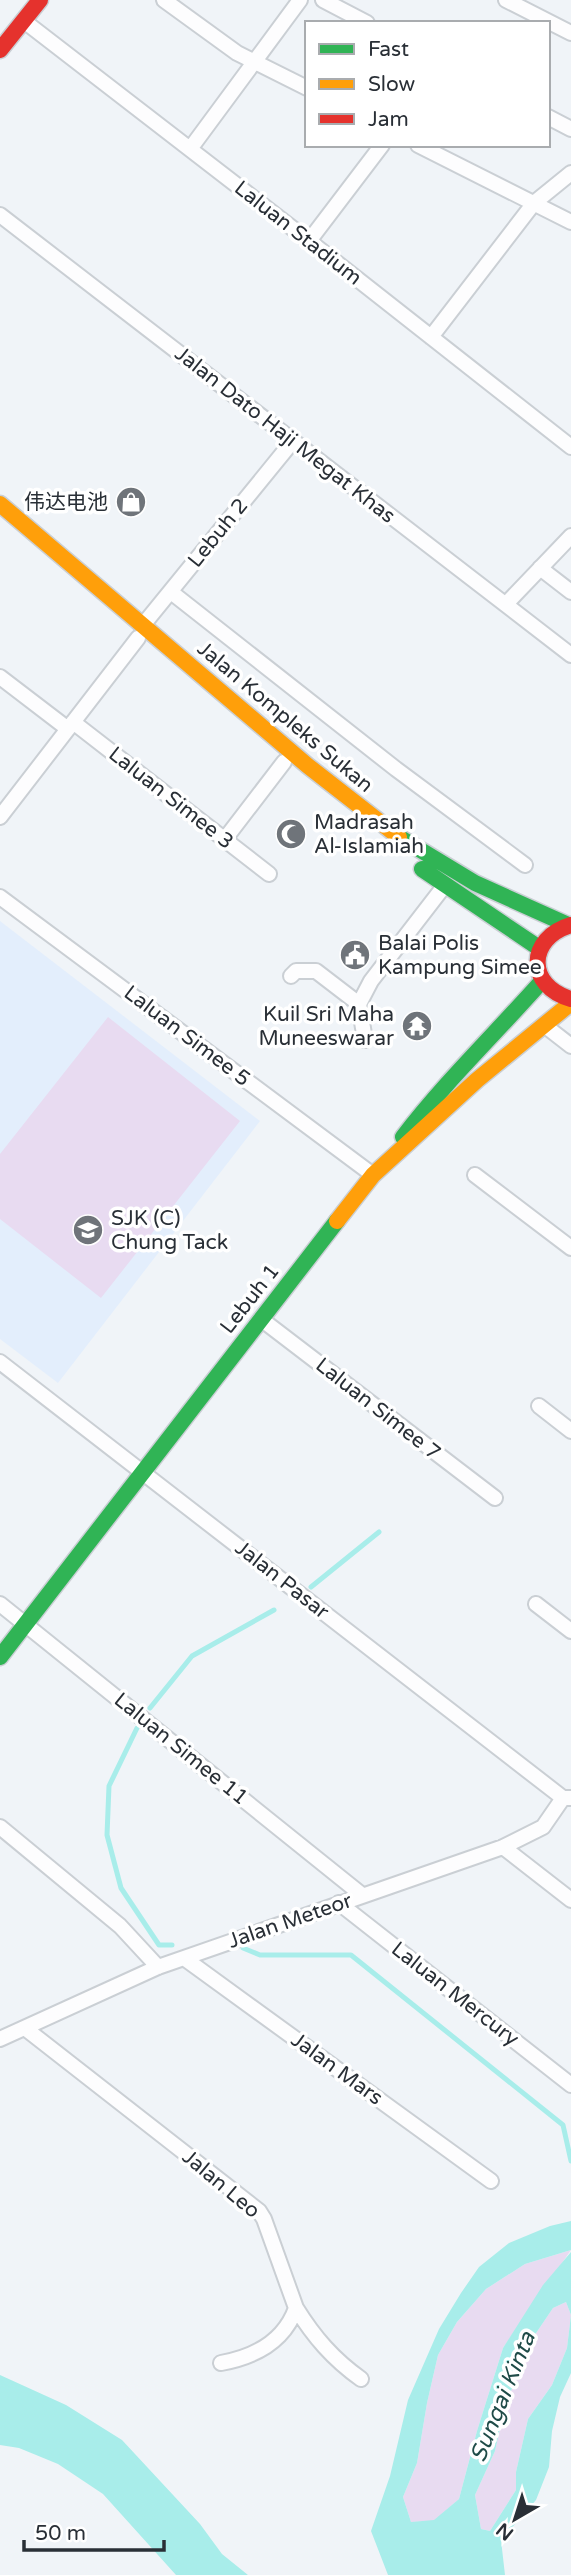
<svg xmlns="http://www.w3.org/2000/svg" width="571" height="2575" font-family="'Varela Round','Noto Sans SC',sans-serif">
<rect width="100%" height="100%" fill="#f0f4f8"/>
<path fill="#e3eefc" d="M0 921 260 1121 58 1383 0 1339Z"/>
<path fill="#e8dbf1" d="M108 1017 240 1121 101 1298 0 1219V1154Z
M571 2250 503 2348 477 2431 459 2499 434 2521 411 2522 403 2497 417 2463 427 2403 438 2355 457 2322 486 2289 525 2264Z
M566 2302 571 2315 567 2348 552 2385 528 2419 516 2472V2490L490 2531 481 2529 475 2495 495 2451 504 2410 528 2345 553 2308Z"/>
<path fill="#a8edea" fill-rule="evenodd" d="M571 2221V2250L525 2264 486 2289 457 2322 438 2355 427 2403 417 2463 403 2497 411 2522 434 2520 459 2499 477 2431 503 2348 543 2285 571 2252V2373L560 2397 552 2431 549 2467 536 2500 501 2540 505 2575H388L371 2531 390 2476 408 2400 439 2329 461 2293 479 2267 509 2243 550 2226ZM566 2302 571 2315 567 2348 552 2385 528 2419 516 2472V2490L490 2531 481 2529 475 2495 495 2451 504 2410 528 2345 553 2308Z
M0 2375 66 2405 122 2440 200 2524 222 2554 248 2575H176L103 2494 58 2464 19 2448 0 2445Z"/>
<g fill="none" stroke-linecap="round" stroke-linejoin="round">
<path stroke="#a8edea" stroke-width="5" d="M311 1587 379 1532
M150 1708 192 1656 274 1610
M137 1728 109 1786 107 1835 121 1888 159 1945H172
M243 1948 260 1955H351L563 2125 571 2161"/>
<g stroke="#cacfd4" stroke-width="18">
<path id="street" d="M164 0 237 53 307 88
M323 0 367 23
M506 0 571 33
M24 21 309 241 571 447
M548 117 571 129
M418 145 571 222
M190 149 300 0
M0 215 571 655
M309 241 382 145
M431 337 534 203 571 173
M540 568 571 592
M171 592 396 769 525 865
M506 604 571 536
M143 625 292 442
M0 677 68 729
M73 722 269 874
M0 817 138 638
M225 839 284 762
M0 897 373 1175
M291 976 296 971H316L359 1004
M544 1025 571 1046
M365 1040 359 1004 371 981 445 885
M475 1175 571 1248
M261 1319 495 1498
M0 1362 563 1798
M539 1406 571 1431
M0 1604 362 1895
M536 1604 571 1631
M0 1827 120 1926 158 1967
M503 1847 571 1900
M339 1903 571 2085
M184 1958 491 2181
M26 2029 259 2211 264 2219 296 2308C284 2342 254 2357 221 2363
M0 2039 158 1967 503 1847 543 1827 563 1798H570
M296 2308C314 2337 333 2359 361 2379"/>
</g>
<g stroke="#cacfd4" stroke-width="19">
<path id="fast" d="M399 837 475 883 568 925
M422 869 539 948
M403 1137C445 1082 496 1033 542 981
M0 1657 337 1221"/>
</g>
<g stroke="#cacfd4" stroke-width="19">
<path id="slow" d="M0 504 308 766 399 837
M337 1221 373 1175 477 1080 571 1003"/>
</g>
<g stroke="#cacfd4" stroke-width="19">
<path id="jam" d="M0 50 40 0
M571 925C527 938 526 986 571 999"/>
</g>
<use href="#street" stroke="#fdfdfe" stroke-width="14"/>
<use href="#fast" stroke="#30b455" stroke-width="16"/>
<use href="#slow" stroke="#ff9f0a" stroke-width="16"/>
<use href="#jam" stroke="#e5322d" stroke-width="16"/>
</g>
<defs>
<g id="shop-disc" transform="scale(1.575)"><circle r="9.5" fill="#6f747a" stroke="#fff"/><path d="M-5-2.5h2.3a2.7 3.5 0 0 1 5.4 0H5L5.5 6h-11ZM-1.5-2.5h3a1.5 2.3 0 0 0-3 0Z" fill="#fff"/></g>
<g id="mosque-disc" transform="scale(1.575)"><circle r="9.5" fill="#6f747a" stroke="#fff"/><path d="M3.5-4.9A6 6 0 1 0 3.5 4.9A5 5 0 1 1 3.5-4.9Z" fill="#fff"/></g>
<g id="civic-disc" transform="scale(1.575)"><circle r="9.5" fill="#6f747a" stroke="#fff"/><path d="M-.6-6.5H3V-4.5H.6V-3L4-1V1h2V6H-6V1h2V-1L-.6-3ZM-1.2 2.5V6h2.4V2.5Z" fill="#fff"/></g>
<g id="temple-disc" transform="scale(1.575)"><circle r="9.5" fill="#6f747a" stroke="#fff"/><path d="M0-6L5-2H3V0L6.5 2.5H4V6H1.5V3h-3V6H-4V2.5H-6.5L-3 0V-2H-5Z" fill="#fff"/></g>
<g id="school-disc" transform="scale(1.575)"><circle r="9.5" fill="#6f747a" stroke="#fff"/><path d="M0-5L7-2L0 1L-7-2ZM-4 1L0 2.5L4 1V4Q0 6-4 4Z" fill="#fff"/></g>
</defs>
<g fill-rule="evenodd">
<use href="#shop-disc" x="131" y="502"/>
<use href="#mosque-disc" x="291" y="834"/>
<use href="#civic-disc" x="355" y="955"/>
<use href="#temple-disc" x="417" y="1026"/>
<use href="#school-disc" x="88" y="1230"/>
</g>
<g text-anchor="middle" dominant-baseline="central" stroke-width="7" stroke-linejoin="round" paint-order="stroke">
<g font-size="21" fill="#292f36" stroke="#fff">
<text transform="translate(298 233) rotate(38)">Laluan Stadium</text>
<text transform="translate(285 435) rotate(38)">Jalan Dato Haji Megat Khas</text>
<text transform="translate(218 533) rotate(-51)">Lebuh 2</text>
<text transform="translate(285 717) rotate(40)">Jalan Kompleks Sukan</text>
<text transform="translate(171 798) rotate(38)">Laluan Simee 3</text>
<text transform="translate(187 1036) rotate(37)">Laluan Simee 5</text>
<text transform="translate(250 1299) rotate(-52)">Lebuh 1</text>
<text transform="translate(378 1409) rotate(38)">Laluan Simee 7</text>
<text transform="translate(282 1580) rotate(38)">Jalan Pasar</text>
<text transform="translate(181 1749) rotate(39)">Laluan Simee 11</text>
<text transform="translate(290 1921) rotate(-19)">Jalan Meteor</text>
<text transform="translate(455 1994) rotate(38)">Laluan Mercury</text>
<text transform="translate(337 2069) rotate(36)">Jalan Mars</text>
<text transform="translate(221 2184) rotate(40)">Jalan Leo</text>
</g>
<g font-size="21" fill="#292f36" stroke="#fff" text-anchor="start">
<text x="108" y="502" text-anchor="end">伟达电池</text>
<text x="314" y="822">Madrasah<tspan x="314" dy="24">Al-Islamiah</tspan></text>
<text x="378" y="943">Balai Polis<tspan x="378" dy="24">Kampung Simee</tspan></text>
<text x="394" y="1014" text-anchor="end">Kuil Sri Maha<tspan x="394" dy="24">Muneeswarar</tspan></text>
<text x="111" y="1218">SJK (C)<tspan x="111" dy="24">Chung Tack</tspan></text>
</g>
<g font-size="23" font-style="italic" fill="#1f4b48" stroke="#fff">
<text transform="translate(503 2397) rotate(-68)">Sungai Kinta</text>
</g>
</g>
<rect x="305" y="21" width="245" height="126" fill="#ffffff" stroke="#a9acaf" stroke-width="2"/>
<rect x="319" y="44" width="35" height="10" fill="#30b455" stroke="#a9acaf" stroke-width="2"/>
<text x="368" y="56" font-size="21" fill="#292f36">Fast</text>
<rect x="319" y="79" width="35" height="10" fill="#ff9f0a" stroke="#a9acaf" stroke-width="2"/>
<text x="368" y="91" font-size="21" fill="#292f36">Slow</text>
<rect x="319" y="114" width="35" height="10" fill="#e5322d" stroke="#a9acaf" stroke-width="2"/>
<text x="368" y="126" font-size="21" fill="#292f36">Jam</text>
<g transform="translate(515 2519) rotate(219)" stroke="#ffffff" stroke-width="5" paint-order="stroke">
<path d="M0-5L12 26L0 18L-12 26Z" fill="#292f36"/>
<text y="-10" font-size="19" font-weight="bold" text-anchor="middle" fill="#292f36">N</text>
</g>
<path d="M24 2540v10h140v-10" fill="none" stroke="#292f36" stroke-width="3.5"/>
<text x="35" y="2540" font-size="21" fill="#292f36" stroke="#ffffff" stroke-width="5" paint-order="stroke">50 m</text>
</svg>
